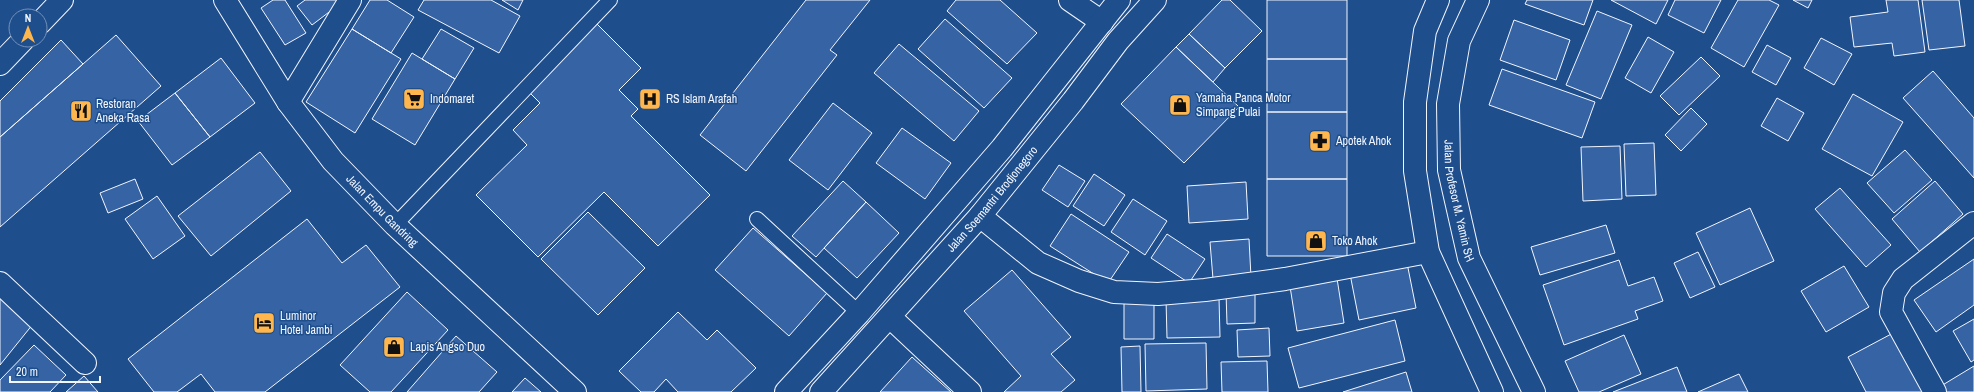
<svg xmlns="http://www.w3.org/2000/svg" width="1974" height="392" font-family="'Archivo Narrow',sans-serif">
<rect width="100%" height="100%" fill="#1f4e8c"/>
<path fill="#3563a3" stroke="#f2f6ff" d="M273 0H285L306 33 285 45 261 8Z
M305 0H345L312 25 297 6Z
M370 0H387L414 17 391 53 352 29Z
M424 0H491L520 16 499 53 418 10Z
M502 0H523L518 10Z
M806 0H870L830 50 837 55 746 171 700 135Z
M956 0H1000L1037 33 1007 64 947 11Z
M1222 0H1230L1262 31 1225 68 1189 34Z
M1267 0H1347V59H1267Z
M1527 0H1593L1584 25 1525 4Z
M1611 0H1668L1656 24Z
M1675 0H1721L1704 33 1668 15Z
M1738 0H1769L1779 5 1744 67 1711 48Z
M1793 0H1812L1808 8Z
M1886 0H1918L1925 52 1894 56 1892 43 1854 47 1850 17 1888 12Z
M1922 0H1959L1965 46 1929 50Z
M1597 11 1632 25 1601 99 1566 85Z
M945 19 1012 78 984 108 918 49Z
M1514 20 1570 40 1556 80 1500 60Z
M596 23 641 68 619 90 638 109 631 116 710 195 658 246 604 192 538 257 476 195 527 145 513 130 540 103 528 91Z
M352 29 401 59 355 133 306 102Z
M441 29 474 48 455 79 422 59Z
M1189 34 1225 68 1213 82 1176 47Z
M116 35 161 86 0 227V137Z
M1648 37 1674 52 1651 93 1625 78Z
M1821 38 1852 54 1834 85 1804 68Z
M61 40 83 64 0 137V101Z
M899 44 979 111 954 141 874 73Z
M1767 45 1791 58 1776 85 1752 72Z
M1176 47 1239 107 1184 163 1121 104Z
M412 53 455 79 415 145 372 119Z
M1701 57 1720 76 1679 115 1660 96Z
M221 58 255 103 210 137 175 93Z
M1267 59H1347V112H1267Z
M1502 69 1595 102 1582 138 1489 105Z
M1933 71 1974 118V178L1903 98Z
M175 93 210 137 172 165 138 121Z
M1853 94 1903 122 1872 176 1822 149Z
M1777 98 1804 113 1788 141 1761 126Z
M833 103 872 133 828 190 789 160Z
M1691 108 1707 124 1681 151 1665 135Z
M1267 112H1347V179H1267Z
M902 128 951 163 925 199 876 163Z
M1654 143 1656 195 1626 196 1624 144Z
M1620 146 1622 199 1583 201 1581 147Z
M1905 150 1932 180 1894 213 1867 183Z
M260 152 291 191 211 256 178 216Z
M1059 165 1085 181 1068 207 1042 190Z
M1094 174 1125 195 1104 226 1073 206Z
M135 179 143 199 108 213 100 193Z
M1267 179H1347V256H1267Z
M843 181 866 202 816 257 792 236Z
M1935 181 1963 214 1920 252 1892 219Z
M1246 182 1248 219 1189 223 1187 186Z
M1840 188 1891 245 1866 267 1815 209Z
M157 196 185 236 153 259 125 219Z
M1133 199 1167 221 1145 255 1111 232Z
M866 202 899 233 857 278 824 248Z
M1750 208 1774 261 1720 285 1696 233Z
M588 212 645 268 598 315 541 259Z
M1071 214 1129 252 1108 283 1050 246Z
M307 219 342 263 366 245 400 287 265 392H215L201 374 177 392H154L128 359Z
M1606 225 1615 253 1540 275 1531 247Z
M753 228 827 293 789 336 715 270Z
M1167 234 1205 259 1189 283 1151 258Z
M1249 239 1251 277 1213 279 1210 242Z
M1698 252 1715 287 1690 298 1674 263Z
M1974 259V305L1936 332 1914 300Z
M1619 260 1628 286 1654 277 1663 301 1635 311 1638 319 1564 345 1543 285Z
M1407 263 1416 308 1359 320 1350 274Z
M1844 266 1869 307 1826 332 1801 291Z
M1012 270 1071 337 1051 354 1075 380 1061 392H1004L1021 376 964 311Z
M1336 272 1344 323 1297 331 1289 280Z
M1255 291V323L1227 324 1226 292Z
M407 292 448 330 391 392H370L340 365Z
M0 298 33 324 0 365Z
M1219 298 1220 337 1167 338 1166 299Z
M1124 299H1154V339H1124Z
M678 312 707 340 717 330 756 368 731 392H678L666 379 654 392H641L619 371Z
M1974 319V360L1971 362 1953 331Z
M1395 320 1405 361 1299 388 1288 348Z
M1269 328 1270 356 1238 357 1237 330Z
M1895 332 1927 392H1866L1848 357Z
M1624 335 1641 374 1599 392H1579L1565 361Z
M456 336 497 372 479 392H407Z
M1206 343 1207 389 1146 391 1145 344Z
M34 345 66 375 50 392H0V380Z
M1140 346 1141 392H1122L1121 347Z
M912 357 951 392H880Z
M1267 361 1268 392H1222L1221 362Z
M1974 366V392H1945L1941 386Z
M1677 367 1687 392H1613Z
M1406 372 1412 392H1343Z
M1739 374 1748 392H1698Z
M84 376 98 392H66Z
M525 378 541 392H512Z"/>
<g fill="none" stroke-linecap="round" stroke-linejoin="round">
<g stroke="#f2f6ff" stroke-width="16">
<path id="lane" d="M757 219 859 313
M395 225 610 0"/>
</g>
<g stroke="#f2f6ff" stroke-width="24">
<path id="street" d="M1070 0 1102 22
M288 102 350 0
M980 216 1038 263 1079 281 1114 292 1158 294 1205 290 1285 279 1428 252
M0 283 85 363
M890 317 970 392
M1935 392 1891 312 1894 293 1903 279 1974 223"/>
</g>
<g stroke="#f2f6ff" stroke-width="24">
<g id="secondary">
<path id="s1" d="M225 0 288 102 333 161 395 225 575 392"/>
<path d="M40 23 62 0"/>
<path d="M0 64 23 40"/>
</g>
</g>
<g stroke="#f2f6ff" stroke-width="24">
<g id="primary">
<path d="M786 392 859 313 1002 148 1119 0"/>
<path id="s2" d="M821 392 980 216 1073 101 1118 41 1155 0"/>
</g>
</g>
<g stroke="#f2f6ff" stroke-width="24">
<g id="highway">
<path d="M1438 0 1425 31 1415 102V171L1428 252 1492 392"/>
<path id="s3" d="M1478 0 1459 41 1448 104 1449 170 1469 258 1534 392"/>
</g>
</g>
<use href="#lane" stroke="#1f4e8c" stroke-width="14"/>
<use href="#street" stroke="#1f4e8c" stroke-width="22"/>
<use href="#secondary" stroke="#1f4e8c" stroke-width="22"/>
<use href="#primary" stroke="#1f4e8c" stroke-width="22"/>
<use href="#highway" stroke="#1f4e8c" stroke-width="22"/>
</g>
<defs>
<g id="supermarket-square" transform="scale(1.15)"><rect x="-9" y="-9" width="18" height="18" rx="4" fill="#ffb74d" stroke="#1f4e8c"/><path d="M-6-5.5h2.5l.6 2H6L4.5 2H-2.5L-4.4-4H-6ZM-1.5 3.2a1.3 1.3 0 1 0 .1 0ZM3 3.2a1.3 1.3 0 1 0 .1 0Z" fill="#111"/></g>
<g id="hospital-square" transform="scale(1.15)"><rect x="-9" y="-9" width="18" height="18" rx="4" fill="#ffb74d" stroke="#1f4e8c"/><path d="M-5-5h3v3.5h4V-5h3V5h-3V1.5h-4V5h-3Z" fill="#111"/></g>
<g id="shop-square" transform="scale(1.15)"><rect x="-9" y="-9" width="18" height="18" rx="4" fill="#ffb74d" stroke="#1f4e8c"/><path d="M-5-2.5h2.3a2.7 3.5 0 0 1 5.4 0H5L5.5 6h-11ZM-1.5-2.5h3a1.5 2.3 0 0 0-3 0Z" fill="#111"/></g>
<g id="restaurant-square" transform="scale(1.15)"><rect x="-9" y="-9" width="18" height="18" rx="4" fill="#ffb74d" stroke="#1f4e8c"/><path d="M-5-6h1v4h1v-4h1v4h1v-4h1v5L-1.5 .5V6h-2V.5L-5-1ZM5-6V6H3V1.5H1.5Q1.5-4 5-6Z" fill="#111"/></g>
<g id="pharmacy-square" transform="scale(1.15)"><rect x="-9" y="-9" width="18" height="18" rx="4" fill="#ffb74d" stroke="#1f4e8c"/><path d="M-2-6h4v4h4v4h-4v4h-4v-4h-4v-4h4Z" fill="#111"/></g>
<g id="hotel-square" transform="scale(1.15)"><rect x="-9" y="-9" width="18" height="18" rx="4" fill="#ffb74d" stroke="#1f4e8c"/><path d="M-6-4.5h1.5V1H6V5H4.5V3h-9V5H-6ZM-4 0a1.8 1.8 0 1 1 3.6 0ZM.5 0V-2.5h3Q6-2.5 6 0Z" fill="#111"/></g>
</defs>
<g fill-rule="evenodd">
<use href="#supermarket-square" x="414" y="99"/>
<use href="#hospital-square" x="650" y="99"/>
<use href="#shop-square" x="1180" y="105"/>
<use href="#restaurant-square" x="81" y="111"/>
<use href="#pharmacy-square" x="1320" y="141"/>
<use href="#shop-square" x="1316" y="241"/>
<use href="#hotel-square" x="264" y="323"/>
<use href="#shop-square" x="394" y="347"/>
</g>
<g text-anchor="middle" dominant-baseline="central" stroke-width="3" stroke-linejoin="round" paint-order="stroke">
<g font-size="12" fill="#f2f6ff" stroke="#1f4e8c" text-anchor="start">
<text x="1196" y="98">Yamaha Panca Motor<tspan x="1196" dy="14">Simpang Pulai</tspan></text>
<text x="430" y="99">Indomaret</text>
<text x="666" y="99">RS Islam Arafah</text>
<text x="96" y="104">Restoran<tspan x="96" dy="14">Aneka Rasa</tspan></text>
<text x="1336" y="141">Apotek Ahok</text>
<text x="1332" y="241">Toko Ahok</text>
<text x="280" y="316">Luminor<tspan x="280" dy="14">Hotel Jambi</tspan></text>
<text x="410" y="347">Lapis Angso Duo</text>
</g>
<g font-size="12" fill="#f2f6ff" stroke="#1f4e8c">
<text stroke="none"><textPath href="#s2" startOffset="258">Jalan Soemantri Brodjonegoro</textPath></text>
<text stroke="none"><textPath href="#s3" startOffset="207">Jalan Profesor M. Yamin SH</textPath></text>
<text stroke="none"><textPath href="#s1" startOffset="264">Jalan Empu Gandring</textPath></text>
</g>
</g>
<g transform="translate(28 28)"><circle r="19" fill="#1f4e8c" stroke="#7391ba"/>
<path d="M0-3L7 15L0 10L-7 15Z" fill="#ffb74d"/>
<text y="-6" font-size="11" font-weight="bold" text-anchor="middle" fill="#f2f6ff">N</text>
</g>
<path d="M10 376v6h90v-6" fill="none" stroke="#f2f6ff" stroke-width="2"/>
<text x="16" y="376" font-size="12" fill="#f2f6ff" stroke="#1f4e8c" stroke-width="3" paint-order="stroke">20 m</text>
</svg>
